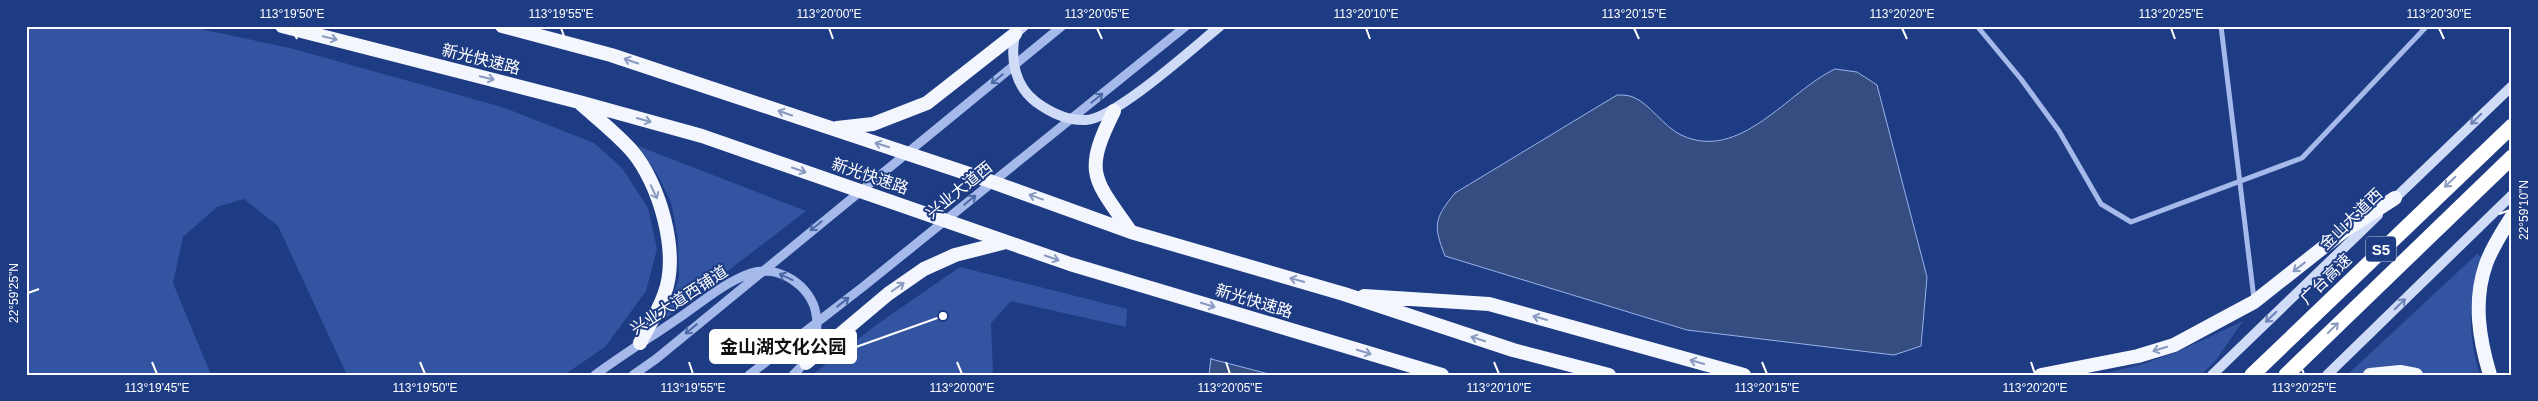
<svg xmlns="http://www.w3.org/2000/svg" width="2538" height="401" font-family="Helvetica,'Noto Sans SC',sans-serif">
<rect width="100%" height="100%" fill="#1e3c83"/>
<path fill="#3254a1" d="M26 26H186L290 48 502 107 594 143 622 168 648 208 657 249 646 291 605 347 564 375H347L278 226 244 199 217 207 183 237 173 283 211 375H26Z
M638 146 806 211 665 319 679 278 678 240 671 202 657 174Z
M2477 254 2481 257C2468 300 2467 332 2480 375H2347Z
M960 267 1127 309 1126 327 1011 301 991 323 993 375H812L876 325Z
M2243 321 2216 360 2201 375H2098L2143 364 2179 351Z"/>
<path fill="#364d81" stroke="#98b3eb" d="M1835 69 1857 72 1877 85 1927 277 1921 346 1894 355 1687 330 1445 256C1433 225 1434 219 1455 193L1617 95C1622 95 1628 95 1633 97 1649 103 1664 127 1681 135 1740 163 1788 91 1835 69Z
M1211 358V359L1273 375H1209Z"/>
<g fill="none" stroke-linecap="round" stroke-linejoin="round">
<path stroke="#a5baea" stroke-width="5" d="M1977 26 2021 79 2059 131 2101 204 2131 222 2302 158 2427 26
M2221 26 2254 299"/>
<path stroke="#a5baea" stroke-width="9" d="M595 375C625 353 656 334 686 313 707 298 726 282 751 273 778 264 812 286 816 314 820 338 810 359 793 375
M633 375 656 359 1062 26
M749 375 864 286 1186 26"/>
<path stroke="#d0dbf7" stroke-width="10" d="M1024 26 1015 34C1010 60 1015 86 1036 102 1051 113 1067 121 1086 120 1115 119 1194 47 1220 26
M2390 203 2512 86
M2212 375 2378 215
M2327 375 2512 195"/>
<path stroke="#f4f6fe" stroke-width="14" d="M282 26 579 102 702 136 1070 264 1442 375
M502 26 611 55 984 179 1131 232 1344 294 1513 350 1609 375
M581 104C598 119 617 134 632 151 660 184 680 254 664 295 658 312 648 327 640 343
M1114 111C1083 173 1093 178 1131 232
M837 128 873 124 927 103 1015 34
M1364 296 1489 304 1744 375
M806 363 888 294 924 269 955 255 1006 242
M2041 375 2138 356 2174 345 2254 302 2344 231 2395 198
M2370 375 2400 372 2416 375
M2490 375C2479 338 2473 301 2486 264 2492 247 2503 231 2512 216"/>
<path stroke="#fff" stroke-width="15" d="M2252 375 2512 126
M2286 375 2512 157"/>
</g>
<defs><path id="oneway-shaft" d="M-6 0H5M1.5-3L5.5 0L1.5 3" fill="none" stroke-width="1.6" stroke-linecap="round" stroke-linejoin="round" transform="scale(1.25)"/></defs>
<g stroke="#8999c0">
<use href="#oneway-shaft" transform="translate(330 38) rotate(14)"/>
<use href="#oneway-shaft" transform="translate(631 61) rotate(-161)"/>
<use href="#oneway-shaft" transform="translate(487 78) rotate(14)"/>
<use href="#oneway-shaft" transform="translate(785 113) rotate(-161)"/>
<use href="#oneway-shaft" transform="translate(644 120) rotate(16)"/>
<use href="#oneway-shaft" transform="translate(882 145) rotate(-162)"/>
<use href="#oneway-shaft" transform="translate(799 170) rotate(19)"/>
<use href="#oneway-shaft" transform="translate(654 192) rotate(64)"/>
<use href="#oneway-shaft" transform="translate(1036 197) rotate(-160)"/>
<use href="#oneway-shaft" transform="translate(1052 258) rotate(19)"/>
<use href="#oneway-shaft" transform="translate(2299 267) rotate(142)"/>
<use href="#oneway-shaft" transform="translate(1297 280) rotate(-164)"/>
<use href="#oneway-shaft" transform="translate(898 287) rotate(-35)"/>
<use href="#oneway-shaft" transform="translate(1208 305) rotate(17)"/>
<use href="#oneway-shaft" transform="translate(1540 318) rotate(-164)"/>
<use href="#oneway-shaft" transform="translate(1478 339) rotate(-162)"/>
<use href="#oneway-shaft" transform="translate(2160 349) rotate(163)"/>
<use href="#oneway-shaft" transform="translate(1364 352) rotate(17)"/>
<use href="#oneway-shaft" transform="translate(1697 362) rotate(-164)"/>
</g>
<g stroke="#4d68a7">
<use href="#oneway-shaft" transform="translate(997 79) rotate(141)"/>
<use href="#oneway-shaft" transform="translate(1097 98) rotate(-39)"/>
<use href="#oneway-shaft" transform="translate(970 200) rotate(-39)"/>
<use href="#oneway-shaft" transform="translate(816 226) rotate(141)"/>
<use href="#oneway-shaft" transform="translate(786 277) rotate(-155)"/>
<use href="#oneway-shaft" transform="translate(843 302) rotate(-38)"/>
<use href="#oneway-shaft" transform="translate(691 329) rotate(140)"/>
</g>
<g stroke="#6e84b7">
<use href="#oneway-shaft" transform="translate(2476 119) rotate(135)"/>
<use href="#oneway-shaft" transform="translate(2400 304) rotate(-44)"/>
<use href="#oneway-shaft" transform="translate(2271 317) rotate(136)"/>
</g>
<g stroke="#8e9ec1">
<use href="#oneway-shaft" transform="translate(2450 182) rotate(136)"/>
<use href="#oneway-shaft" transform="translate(2333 328) rotate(-45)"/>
</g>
<path fill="none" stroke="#fff" stroke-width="2" d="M292 28 297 39M561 28 565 39M829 28 833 39M1097 28 1102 39M1366 28 1370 39M1634 28 1639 39M1902 28 1907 39M2171 28 2175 39M2439 28 2444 39M2499 214 2510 210M28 293 39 289M152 362 157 374M420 362 425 374M689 362 693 374M957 362 962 374M1226 362 1230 374M1494 362 1499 374M1762 362 1767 374M2031 362 2035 374M2299 362 2304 374"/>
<g text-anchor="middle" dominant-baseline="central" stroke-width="4" stroke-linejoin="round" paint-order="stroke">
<rect fill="#1e3c83" stroke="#bcc4da" stroke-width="1" x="2366" y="236.5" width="30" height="25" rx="4"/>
<g font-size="15" font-weight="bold" fill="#fff">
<text x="2381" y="249">S5</text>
</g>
<g font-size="16" fill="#fff" stroke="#1e3c83">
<text transform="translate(481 59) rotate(14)">新光快速路</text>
<text transform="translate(870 176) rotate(19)">新光快速路</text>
<text transform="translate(959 190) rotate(-39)">兴业大道西</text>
<text transform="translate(2351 219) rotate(-44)">金山大道西</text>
<text transform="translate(2326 279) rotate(-44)">广台高速</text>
<text transform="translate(679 300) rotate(-33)">兴业大道西铺道</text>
<text transform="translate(1254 301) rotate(17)">新光快速路</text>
</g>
</g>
<path fill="none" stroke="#fff" stroke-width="2" d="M943 316L856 347"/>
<circle fill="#fff" stroke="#1e3c83" stroke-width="2" cx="943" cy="316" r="5"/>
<rect fill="#fff" stroke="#fff" stroke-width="2" x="710" y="330" width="146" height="33" rx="5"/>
<g font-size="18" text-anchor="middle" font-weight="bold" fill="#111">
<text x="783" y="353">金山湖文化公园</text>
</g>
<rect width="2538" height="401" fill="none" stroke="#1e3c83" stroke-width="55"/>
<rect x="28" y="28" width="2482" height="346" fill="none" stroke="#fff" stroke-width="2"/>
<g font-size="12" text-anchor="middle" fill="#fff">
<text x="292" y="18">113°19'50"E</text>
<text x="561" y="18">113°19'55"E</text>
<text x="829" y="18">113°20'00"E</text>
<text x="1097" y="18">113°20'05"E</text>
<text x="1366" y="18">113°20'10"E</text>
<text x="1634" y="18">113°20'15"E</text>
<text x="1902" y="18">113°20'20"E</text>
<text x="2171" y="18">113°20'25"E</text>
<text x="2439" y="18">113°20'30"E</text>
<text transform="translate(2524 210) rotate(-90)" y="4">22°59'10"N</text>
<text transform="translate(14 293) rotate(-90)" y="4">22°59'25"N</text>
<text x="157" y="392">113°19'45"E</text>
<text x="425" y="392">113°19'50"E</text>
<text x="693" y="392">113°19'55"E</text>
<text x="962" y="392">113°20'00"E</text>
<text x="1230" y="392">113°20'05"E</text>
<text x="1499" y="392">113°20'10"E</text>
<text x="1767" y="392">113°20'15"E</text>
<text x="2035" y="392">113°20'20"E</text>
<text x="2304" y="392">113°20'25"E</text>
</g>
</svg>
